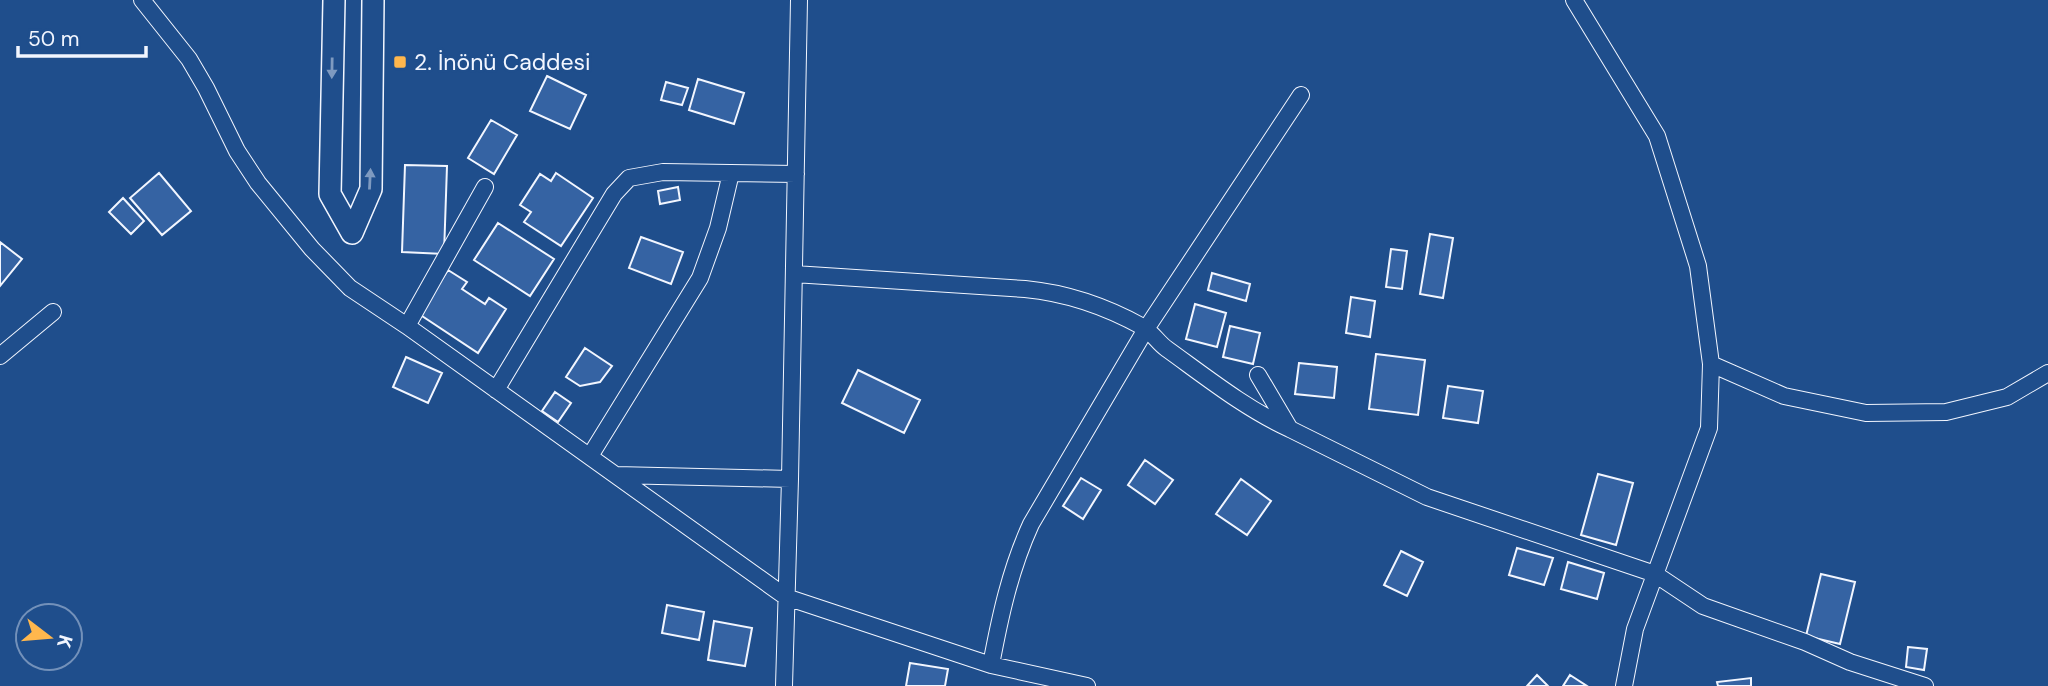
<svg xmlns="http://www.w3.org/2000/svg" width="2048" height="686" font-family="'DM Sans',sans-serif">
<rect width="100%" height="100%" fill="#1f4e8c"/>
<path fill="#3563a3" stroke="#f2f6ff" stroke-width="2" d="M547 76 586 95 570 129 530 111Z
M698 79 744 93 734 124 689 110Z
M666 82 688 88 682 105 661 100Z
M491 120 517 135 494 174 468 158Z
M405 165 447 166 444 254 402 252Z
M159 173 191 211 162 235 130 198Z
M556 173 593 198 561 246 524 222 531 212 520 205 540 174 551 181Z
M678 187 680 200 660 204 658 191Z
M123 198 144 221 131 234 109 212Z
M498 223 554 259 530 296 474 260Z
M1430 234 1453 238 1443 298 1420 294Z
M641 237 683 252 671 284 629 268Z
M0 242 22 259 0 286Z
M1391 249 1407 251 1402 289 1386 287Z
M448 270 467 282 462 289 485 304 489 298 506 309 478 353 419 314Z
M1212 273 1250 284 1246 301 1208 290Z
M1351 297 1375 301 1370 337 1346 333Z
M1195 304 1226 313 1217 347 1186 339Z
M1230 326 1260 333 1253 364 1223 357Z
M585 348 612 366 600 382 580 386 566 377Z
M1376 354 1425 360 1418 415 1369 409Z
M406 357 442 373 428 403 393 387Z
M1299 363 1337 367 1334 398 1295 394Z
M858 370 920 400 904 433 842 403Z
M1448 386 1483 391 1478 423 1443 418Z
M555 392 571 403 558 422 542 411Z
M1145 460 1173 480 1155 504 1128 485Z
M1598 474 1633 483 1616 545 1581 535Z
M1081 478 1101 490 1083 519 1063 506Z
M1241 479 1271 501 1247 535 1216 514Z
M1517 548 1553 558 1544 585 1509 575Z
M1401 551 1423 562 1407 596 1384 585Z
M1568 562 1604 573 1597 599 1561 589Z
M1821 574 1855 582 1840 644 1806 636Z
M667 605 704 612 699 640 662 633Z
M714 621 752 628 745 666 708 660Z
M1908 647 1927 649 1924 670 1906 667Z
M910 663 948 669 945 686H906Z
M1537 675 1548 686H1527Z
M1570 675 1587 686H1563Z
M1751 678V686H1718L1717 682Z"/>
<g fill="none" stroke-linecap="round" stroke-linejoin="round">
<g stroke="#f2f6ff" stroke-width="18">
<path id="street" d="M142 0 189 59 206 88 237 151 258 183 312 249 350 288 407 326 786 597 991 665 1087 686
M1574 0 1657 136 1698 266 1711 364 1709 428 1635 629 1624 686
M794 274 1025 289C1067 293 1107 307 1143 327 1153 333 1158 343 1167 349 1206 377 1246 409 1290 429
M407 326 485 187
M0 356 53 312
M1711 364 1784 396 1866 413 1946 412 2007 397 2048 373
M1258 375 1290 429 1427 497 1655 574 1703 606 1805 642 1850 662 1925 686
M496 390 614 194 629 178 663 172 796 174
M590 456 700 278 718 228 731 173
M616 475 790 479
M991 665C1000 617 1010 570 1031 524L1146 329 1301 95
M784 686 790 479 799 0"/>
</g>
<g stroke="#f2f6ff" stroke-width="24">
<path id="secondary" d="M334 0 330 194 352 233 371 189 373 0"/>
</g>
<use href="#street" stroke="#1f4e8c" stroke-width="16"/>
<use href="#secondary" stroke="#1f4e8c" stroke-width="21"/>
</g>
<defs><path id="oneway-solid" d="M-6-.8H1V-3.2L6.5 0L1 3.2V.8H-6Z" transform="scale(1.75)"/></defs>
<g fill="#7e9ac0">
<use href="#oneway-solid" transform="translate(332 68) rotate(91)"/>
<use href="#oneway-solid" transform="translate(370 179) rotate(-87)"/>
</g>
<rect fill="#ffb74d" stroke="#1f4e8c" stroke-width="2.5" x="393" y="55" width="14" height="14" rx="3.5"/>
<g text-anchor="middle" dominant-baseline="central" stroke-width="5" stroke-linejoin="round" paint-order="stroke">
<g font-size="23" fill="#f2f6ff" stroke="#1f4e8c" text-anchor="start">
<text x="414" y="62">2. İnönü Caddesi</text>
</g>
</g>
<g transform="translate(49 637) rotate(106)"><circle r="33" fill="#1f4e8c" stroke="#7391ba" stroke-width="2"/>
<path d="M0-5L12 26L0 18L-12 26Z" fill="#ffb74d"/>
<text y="-10" font-size="19" font-weight="bold" text-anchor="middle" fill="#f2f6ff">K</text>
</g>
<path d="M18 46v10h128v-10" fill="none" stroke="#f2f6ff" stroke-width="3.5"/>
<text x="28" y="46" font-size="21" fill="#f2f6ff" stroke="#1f4e8c" stroke-width="5" paint-order="stroke">50 m</text>
</svg>
